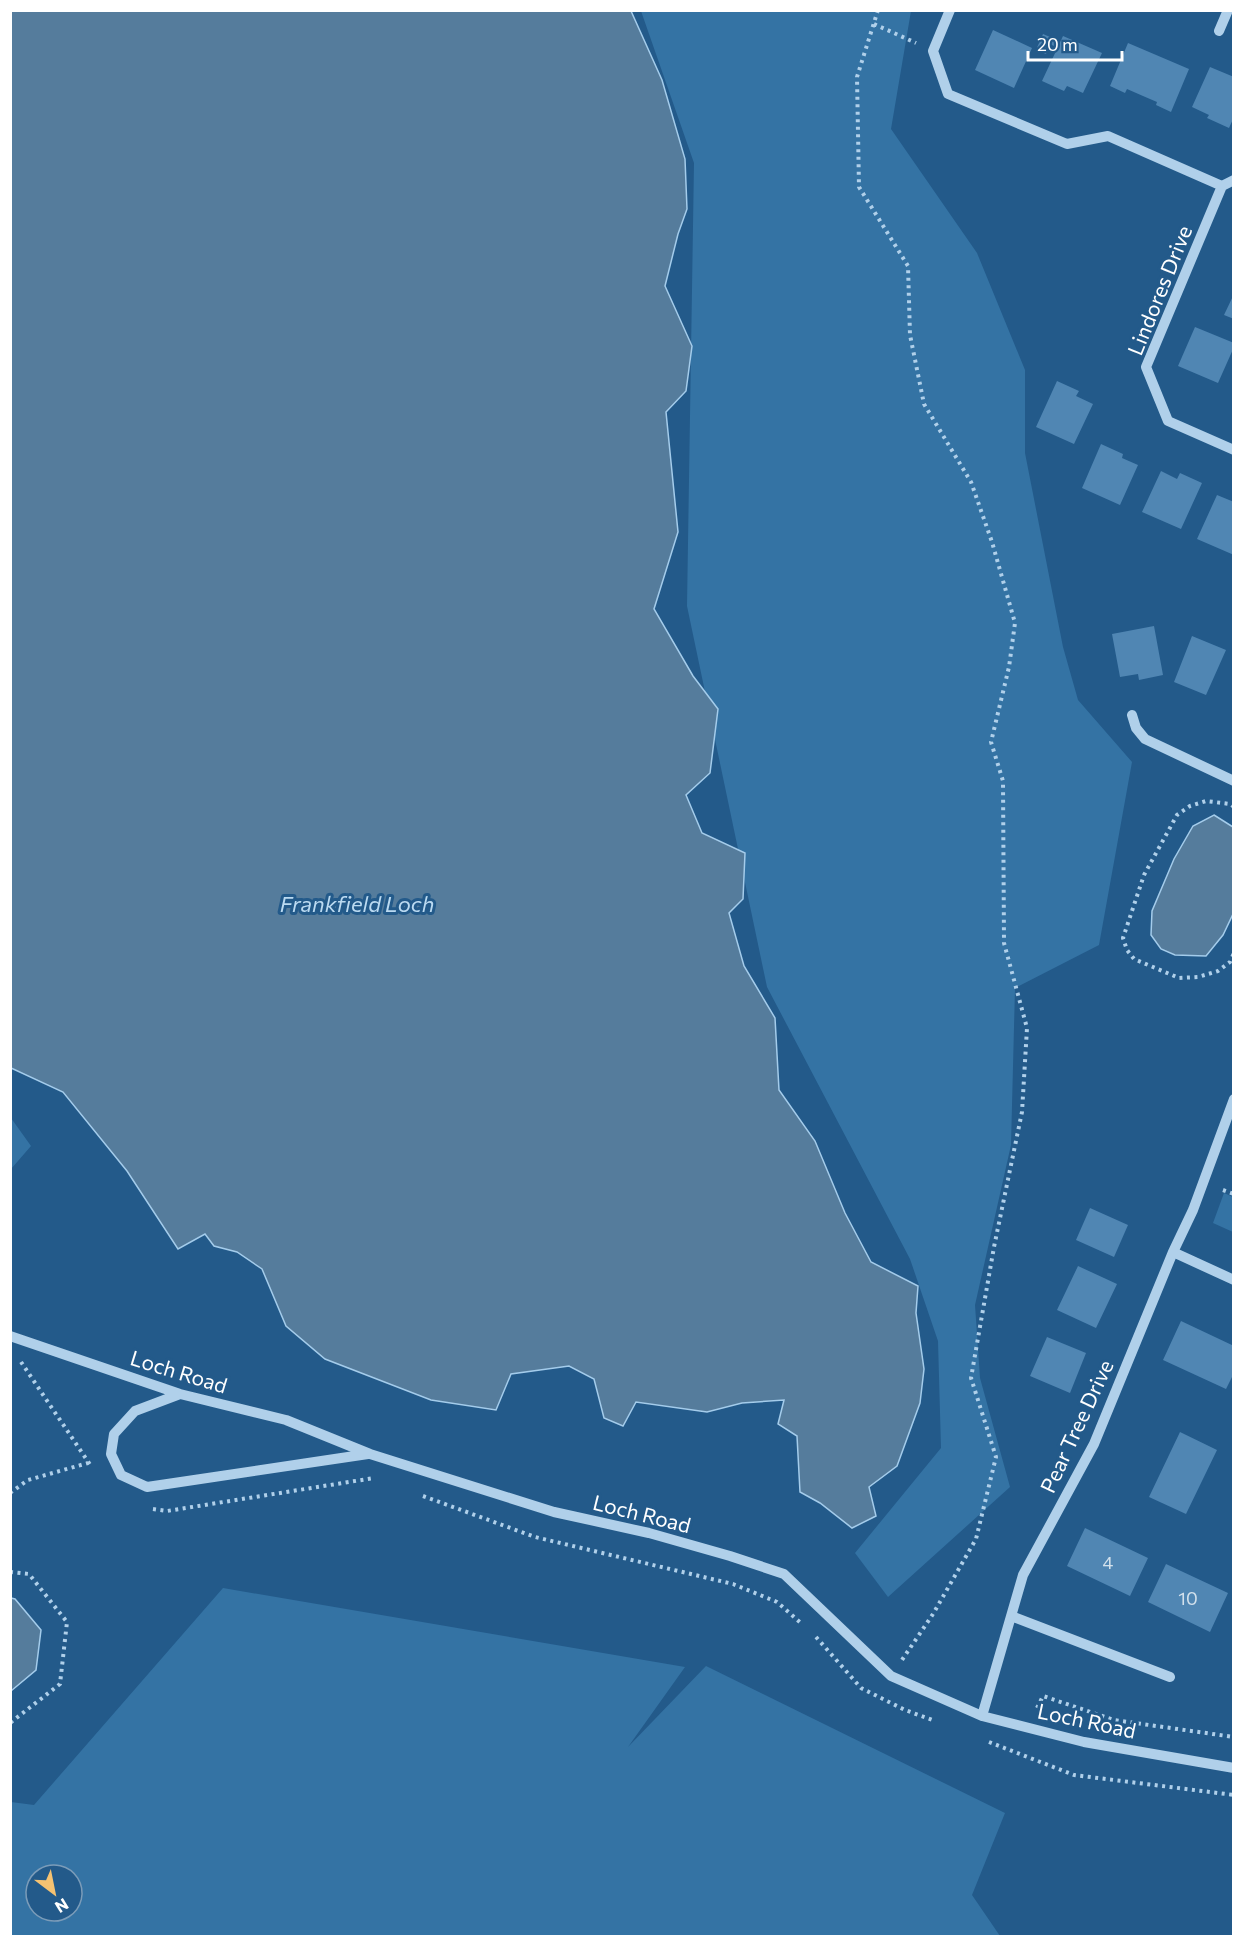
<svg xmlns="http://www.w3.org/2000/svg" width="1244" height="1947" font-family="Commissioner,sans-serif">
<rect width="100%" height="100%" fill="#235a8a"/>
<path fill="#3473a4" fill-rule="evenodd" d="M641 11H911L891 129 977 253 1025 370V453L1063 647 1078 700 1132 762 1099 945 1015 988 1011 1145 975 1305 980 1378 1010 1487 888 1597 855 1553 941 1448 938 1341 910 1259 767 987 687 606 694 163Z
M11 1118 31 1146 11 1169Z
M1224 1193 1233 1197V1232L1213 1223Z
M223 1588 685 1667 628 1747 706 1666 1005 1813 972 1895 1000 1936H11V1802L34 1805ZM36 1875H72V1911H36Z"/>
<path fill="#557c9c" stroke="#a4cceb" stroke-width="1.5" d="M11 10 631 11 662 80 685 159 687 209 678 234 665 286 692 346 686 391 666 412 678 532 654 609 693 676 718 709 710 773 686 795 702 833 745 853 743 899 729 913 744 966 775 1018 779 1090 815 1141 845 1213 871 1262 918 1286 916 1313 924 1369 920 1403 897 1466 869 1487 876 1516 852 1528 820 1503 800 1492 797 1436 778 1424 784 1400 742 1403 707 1412 636 1402 623 1426 604 1418 594 1379 569 1366 511 1374 496 1410 431 1400 325 1359 286 1326 262 1269 237 1252 214 1246 205 1234 178 1249 127 1171 63 1092 11 1068Z
M1214 815 1233 827V914L1223 935 1206 956 1175 955 1161 949 1151 935 1152 911 1174 859 1193 826Z
M11 1598 15 1599 41 1630 36 1670 11 1691Z"/>
<path fill="#5086b3" d="M993 30 1032 48 1014 88 975 70Z
M1043 34 1057 40 1054 46 1050 44 1046 54 1036 50Z
M1063 36 1102 53 1083 93 1067 86 1064 91 1042 81Z
M1128 43 1189 69 1171 112 1156 105 1157 102 1143 96 1127 89 1125 93 1110 86Z
M1210 67 1234 77V117L1229 128 1207 118 1209 115 1192 107Z
M1234 294V319L1224 315Z
M1195 327 1234 343V347L1218 383 1178 366Z
M1057 381 1079 391 1076 396 1093 404 1074 444 1036 427Z
M1101 444 1123 454 1122 458 1138 465 1120 505 1082 488Z
M1161 471 1177 479 1180 473 1202 483 1181 529 1142 512Z
M1217 495 1234 502V555L1197 539Z
M1154 626 1163 675 1139 680 1138 674 1120 677 1112 634Z
M1192 636 1226 650 1206 695 1174 682Z
M1090 1208 1128 1225 1114 1257 1076 1240Z
M1078 1266 1117 1284 1096 1328 1057 1310Z
M1181 1321 1234 1346V1373L1226 1389 1163 1360Z
M1047 1337 1086 1353 1070 1393 1030 1376Z
M1180 1432 1217 1450 1186 1514 1149 1497Z
M1085 1528 1148 1558 1130 1596 1067 1566Z
M1166 1564 1228 1593 1210 1632 1148 1602Z"/>
<g fill="none" stroke-linecap="round" stroke-linejoin="round">
<path stroke="#b0d0ea" stroke-width="4" stroke-dasharray="3 4.5" stroke-linecap="butt" d="M878 10 857 77 859 187 908 266 910 335 924 404 971 482 992 542 1015 623 1009 667 991 742 1003 781 1004 943 1027 1028 1022 1112 994 1247 971 1378 996 1457 976 1539 933 1614 902 1660
M874 24 916 43
M1234 807 1230 804 1206 801 1190 806 1177 815 1144 875 1123 938 1127 950 1134 959 1179 978 1198 977 1218 971 1230 962 1234 953
M1223 1190 1234 1194
M21 1362 91 1466
M10 1493 28 1480 88 1463
M423 1496 535 1537 733 1584 777 1602 802 1624
M153 1509 167 1511 374 1478
M10 1572 29 1574 67 1622 60 1684 10 1723
M816 1637 861 1688 905 1710 935 1721
M1037 1708 1043 1696 1114 1720 1234 1737
M989 1742 1074 1775 1234 1795"/>
<path stroke="#b0d0ea" stroke-width="10" d="M950 10 933 51 948 94 1067 144 1108 136 1222 186
M1219 31 1228 10
M1234 180 1222 186 1146 367 1168 421 1234 450
M1132 715 1136 728 1145 739 1234 781
M1173 1252 1234 1280
M10 1336 180 1394 286 1420 370 1454 554 1512 649 1533 730 1556 784 1574 891 1676 982 1716 1084 1742 1234 1768
M180 1394 135 1411 114 1434 111 1454 121 1475 147 1487 368 1454
M1011 1616 1170 1677
M982 1716 1023 1575 1094 1444 1173 1252 1193 1210 1234 1099"/>
</g>
<g text-anchor="middle" dominant-baseline="central" stroke-width="6" stroke-linejoin="round" paint-order="stroke">
<g font-size="18" fill="#d3e1ec">
<text x="1108" y="1562">4</text>
<text x="1188" y="1598">10</text>
</g>
<g font-size="21" fill="#fff" stroke="#235a8a">
<text transform="translate(1159 290) rotate(-68)">Lindores Drive</text>
<text transform="translate(179 1371) rotate(17)">Loch Road</text>
<text transform="translate(1076 1426) rotate(-65)">Pear Tree Drive</text>
<text transform="translate(642 1513) rotate(14)">Loch Road</text>
<text transform="translate(1087 1720) rotate(12)">Loch Road</text>
</g>
<g font-size="22" font-style="italic" fill="#bbdaf1" stroke="#235a8a">
<text x="357" y="903">Frankfield Loch</text>
</g>
</g>
<rect width="1244" height="1947" fill="none" stroke="#ffffff" stroke-width="24"/>
<g transform="translate(54 1893) rotate(148)"><circle r="28" fill="#235a8a" stroke="#7b9cb9" stroke-width="1.5"/>
<path d="M0-4.5L10 22L0 15L-10 22Z" fill="#f5c272"/>
<text y="-9" font-size="16" font-weight="bold" text-anchor="middle" fill="#ffffff">N</text>
</g>
<path d="M1028 51v9h94v-9" fill="none" stroke="#ffffff" stroke-width="3"/>
<text x="1037" y="51" font-size="18" fill="#ffffff" stroke="#235a8a" stroke-width="4.5" paint-order="stroke">20 m</text>
</svg>
